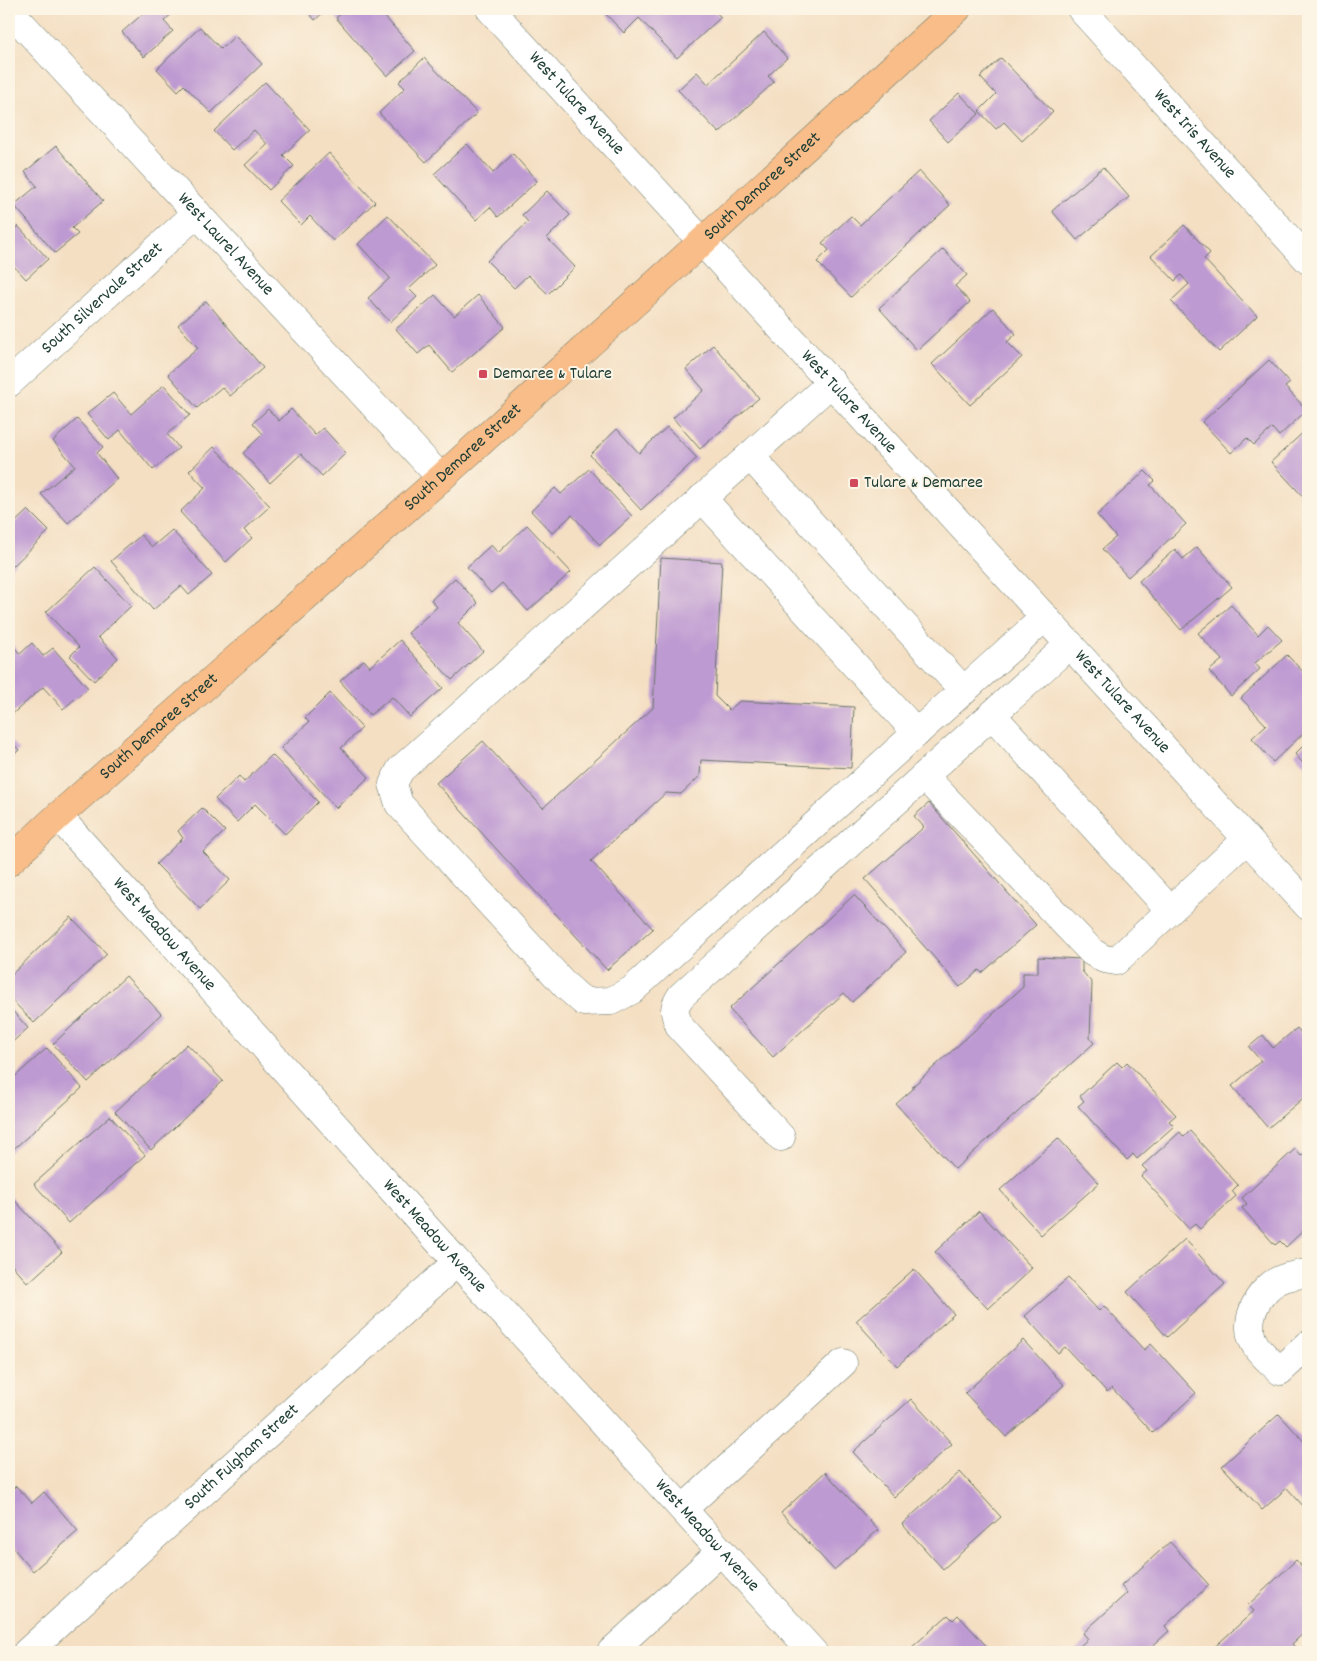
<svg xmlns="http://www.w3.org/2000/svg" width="1317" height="1661" font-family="Dekko,sans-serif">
<rect width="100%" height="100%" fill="#fcf5e5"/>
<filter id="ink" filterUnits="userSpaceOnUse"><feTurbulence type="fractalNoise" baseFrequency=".02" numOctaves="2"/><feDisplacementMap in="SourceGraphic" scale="10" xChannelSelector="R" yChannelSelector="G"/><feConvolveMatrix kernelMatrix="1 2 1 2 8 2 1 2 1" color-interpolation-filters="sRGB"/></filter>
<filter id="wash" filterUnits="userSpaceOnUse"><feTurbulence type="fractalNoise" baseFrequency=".0096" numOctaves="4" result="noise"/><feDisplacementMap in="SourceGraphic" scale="20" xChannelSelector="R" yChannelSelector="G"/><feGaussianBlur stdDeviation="1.12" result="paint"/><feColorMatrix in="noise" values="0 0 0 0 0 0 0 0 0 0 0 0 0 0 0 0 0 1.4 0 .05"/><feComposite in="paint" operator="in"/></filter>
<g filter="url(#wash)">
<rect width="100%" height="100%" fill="#f4dfc3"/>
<g id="blocks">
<path fill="#be9ad2" d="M144 9H177L164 21 173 31 144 57 122 32 146 11Z
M305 9H327L315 20Z
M346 9H378L415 51 387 76 336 18Z
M601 9H712L721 17 677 58 639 18 624 33Z
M200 27 221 49 235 36 262 64 211 113 184 85 178 91 157 69Z
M764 32 787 58 768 76 774 82 719 133 678 90 697 72 708 84Z
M424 58 477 113 426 162 379 113 405 88 399 82Z
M1001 58 1053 112 1022 141 1004 122 996 129 979 111 996 94 980 77Z
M265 82 310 130 283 155 294 166 269 190 245 165 267 144 254 130 232 150 214 131Z
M959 93 979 114 948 142 929 121Z
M467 144 493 173 513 154 537 181 498 217 490 207 476 220 434 174Z
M56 146 103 201 72 228 78 234 55 253 14 205 37 186 25 172Z
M329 153 375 202 333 241 310 216 301 225 278 201Z
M1103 167 1129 197 1077 240 1052 211Z
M919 171 950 205 851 297 817 262 829 250 822 243 851 216 860 225Z
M547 191 570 215 547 238 575 267 548 294 528 275 514 288 487 261 528 222 522 215Z
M388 215 435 265 409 289 417 297 390 322 368 298 390 278 358 244Z
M1184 225 1210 253 1204 259 1257 316 1219 352 1171 301 1189 284 1181 275 1175 281 1151 256Z
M18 226 48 259 26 279 9 261V231L10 233Z
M943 249 967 275 955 286 970 302 917 350 879 308Z
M435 295 454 316 478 295 505 327 452 372 429 345 418 354 396 329Z
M206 301 263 368 230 396 222 387 197 408 168 374 198 348 178 325Z
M993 308 1016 334 1007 342 1022 357 970 405 932 364Z
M713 345 759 398 700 449 673 418 704 390 686 369Z
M1269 360 1290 383 1285 387 1307 410 1279 436 1272 428 1254 445 1247 438 1231 453 1202 422Z
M164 385 190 415 167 434 179 448 153 470 120 430 109 440 87 414 113 393 131 414Z
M268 409 279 421 291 409 315 435 323 428 346 453 322 476 301 454 270 483 243 453 263 434 253 423Z
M77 419 103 447 97 453 117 479 68 523 41 494 75 466 53 441Z
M667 427 697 458 641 510 590 455 617 429 639 453Z
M1308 428V502L1271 462Z
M214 447 270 506 244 530 252 538 226 562 180 512 205 488 189 471Z
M589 469 632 516 600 545 572 515 552 533 531 511 555 488 561 494Z
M1145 471 1155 481 1150 485 1186 524 1128 577 1102 549 1116 537 1097 515Z
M28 510 49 531 11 568 9 566V528Z
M527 525 571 572 528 611 502 583 491 593 467 567 491 545 498 553Z
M172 530 212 575 189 595 181 586 153 610 111 561 141 535 152 547Z
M1197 547 1232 587 1181 630 1139 581 1175 549 1183 559Z
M661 558 722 562 715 696 729 710 740 701 854 707 851 768 701 760 700 776 681 794 666 793 591 861 653 929 607 970 436 783 483 741 543 808 653 708Z
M95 567 131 606 98 637 118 658 94 681 70 656 79 647 46 612Z
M455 578 478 603 458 623 483 651 452 680 408 633 437 607 431 600Z
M1231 605 1258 635 1268 625 1282 640 1255 663 1260 669 1231 696 1209 671 1222 660 1198 633Z
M400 640 443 688 410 717 392 697 370 715 340 681 364 660 370 667Z
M32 643 43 656 53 648 88 688 63 709 43 687 9 717V647L12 644 20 654Z
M1287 655 1308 677V729L1273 762 1252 738 1266 725 1241 698Z
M330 693 362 728 341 748 369 777 336 808 281 748 309 722 305 718Z
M9 739 19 750 9 759Z
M1308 741V769L1295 754Z
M272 755 318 802 285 834 255 804 237 822 215 799 239 776 244 782Z
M929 803 1036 925 982 973 979 970 960 987 865 879 924 827 914 816Z
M202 808 225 831 203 852 230 880 200 909 156 864 183 838 178 831Z
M854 895 906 952 852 1002 844 993 773 1057 729 1009Z
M71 917 107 954 34 1023 9 997V977Z
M1038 957 1082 959V971L1092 983 1090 1038 1094 1043 955 1169 896 1104 913 1089V1086L1023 987V973H1038Z
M126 976 161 1014 88 1082 53 1044Z
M9 1007 28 1028 9 1045Z
M1297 1028 1308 1041V1094L1268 1128 1232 1086 1261 1061 1249 1047 1263 1035 1273 1048Z
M187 1044 223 1081 151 1150 115 1112Z
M47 1048 82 1088 9 1153V1082Z
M1117 1062 1122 1067 1127 1062 1176 1115 1169 1121 1174 1126 1137 1159 1133 1154 1127 1160 1078 1106 1084 1101 1080 1096Z
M110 1116 145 1155 69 1223 34 1184Z
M1190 1131 1238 1185 1232 1191 1236 1196 1200 1229 1195 1224 1189 1229 1141 1176 1147 1171 1142 1166 1180 1132 1184 1137Z
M1058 1138 1099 1183 1041 1235 1000 1190Z
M1295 1149 1301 1156 1305 1152 1308 1155V1226L1286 1247 1280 1241 1275 1245 1242 1208 1247 1204 1242 1198Z
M9 1194 62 1252 28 1283 9 1262Z
M979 1211 1032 1268 988 1309 935 1252Z
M1185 1239 1225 1284 1167 1337 1127 1292Z
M914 1269 954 1314 897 1366 856 1321Z
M1068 1278 1099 1311 1104 1306 1144 1350 1151 1344 1196 1393 1153 1433 1112 1388 1107 1392 1065 1347 1058 1353 1025 1316Z
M1023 1340 1064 1385 1006 1437 965 1393Z
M911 1399 952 1444 894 1497 853 1452Z
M1279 1414 1308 1446V1505L1305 1508 1287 1488 1262 1510 1222 1466Z
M825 1472 878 1530 834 1570 781 1513Z
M960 1472 1001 1517 943 1569 902 1524Z
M16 1486 32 1503 44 1492 78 1531 33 1571 9 1543V1492Z
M1170 1542 1209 1585 1165 1626 1169 1631 1146 1652H1073L1088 1639 1083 1633 1127 1593 1121 1586Z
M1296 1560 1308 1573V1629L1292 1644 1297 1649 1293 1652H1209L1254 1611 1248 1605Z
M948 1615 953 1620 958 1615 992 1652H913L910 1649Z"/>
</g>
</g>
<g filter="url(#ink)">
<use href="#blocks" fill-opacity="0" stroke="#6a7666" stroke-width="1"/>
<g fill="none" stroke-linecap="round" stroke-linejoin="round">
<g stroke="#6a7666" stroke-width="29">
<g id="minor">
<path id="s1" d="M490 9 1308 906"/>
<path id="s2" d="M1081 9 1308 260"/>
<path id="s3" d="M9 10 441 478"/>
<path d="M832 382 400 770 393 784 399 804 566 986 584 1002 611 1001 632 990 1045 617"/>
<path id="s4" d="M9 383 197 213"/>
<path d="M750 456 964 691"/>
<path d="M702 498 917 733"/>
<path d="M992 715 1170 910"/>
<path d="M924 776 1092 952 1104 959 1116 961 1247 839"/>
<path id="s5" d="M58 816 457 1262 813 1652"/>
<path d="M781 1137 680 1027C674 1013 672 1009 681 996L1070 644"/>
<path d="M1308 1273C1295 1275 1279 1277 1269 1287 1253 1301 1243 1327 1256 1346 1262 1355 1272 1363 1280 1371L1308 1345"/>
<path d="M683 1509 843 1363"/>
<path id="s6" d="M27 1652 457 1262"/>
<path d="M611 1652 721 1551"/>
</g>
</g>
<g stroke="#6a7666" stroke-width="29">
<g id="major">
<path id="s7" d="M9 862 58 816 441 478 703 241 957 9"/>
</g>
</g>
<use href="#minor" stroke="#fff" stroke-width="28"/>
<use href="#major" stroke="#f8bd88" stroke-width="28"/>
</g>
</g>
<g fill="#d1495b" stroke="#fcf5e5" stroke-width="2">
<rect x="478" y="369" width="10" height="10" rx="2.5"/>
<rect x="849" y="478" width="10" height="10" rx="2.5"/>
</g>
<g text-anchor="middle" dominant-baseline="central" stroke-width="4" stroke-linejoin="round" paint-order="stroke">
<g font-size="18" fill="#1f3d34" stroke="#fcf5e5">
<text stroke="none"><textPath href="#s1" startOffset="128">West Tulare Avenue</textPath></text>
<text stroke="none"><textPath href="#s2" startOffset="169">West Iris Avenue</textPath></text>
<text stroke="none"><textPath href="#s7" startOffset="1012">South Demaree Street</textPath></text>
<text stroke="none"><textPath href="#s3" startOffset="319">West Laurel Avenue</textPath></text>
<text stroke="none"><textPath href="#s4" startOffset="126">South Silvervale Street</textPath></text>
<text stroke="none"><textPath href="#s1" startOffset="532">West Tulare Avenue</textPath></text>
<text stroke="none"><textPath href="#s7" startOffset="608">South Demaree Street</textPath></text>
<text stroke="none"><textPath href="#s1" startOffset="938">West Tulare Avenue</textPath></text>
<text stroke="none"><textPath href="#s7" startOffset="202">South Demaree Street</textPath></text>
<text stroke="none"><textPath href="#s5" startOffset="159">West Meadow Avenue</textPath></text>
<text stroke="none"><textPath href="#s5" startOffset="564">West Meadow Avenue</textPath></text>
<text stroke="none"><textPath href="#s6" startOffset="290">South Fulgham Street</textPath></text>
<text stroke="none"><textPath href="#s5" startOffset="969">West Meadow Avenue</textPath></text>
</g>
<g font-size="18" fill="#1f3d34" stroke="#fcf5e5" text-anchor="start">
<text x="493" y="374">Demaree &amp; Tulare</text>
<text x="864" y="483">Tulare &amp; Demaree</text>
</g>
</g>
<rect width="1317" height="1661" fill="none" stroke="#fcf5e5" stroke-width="30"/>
</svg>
